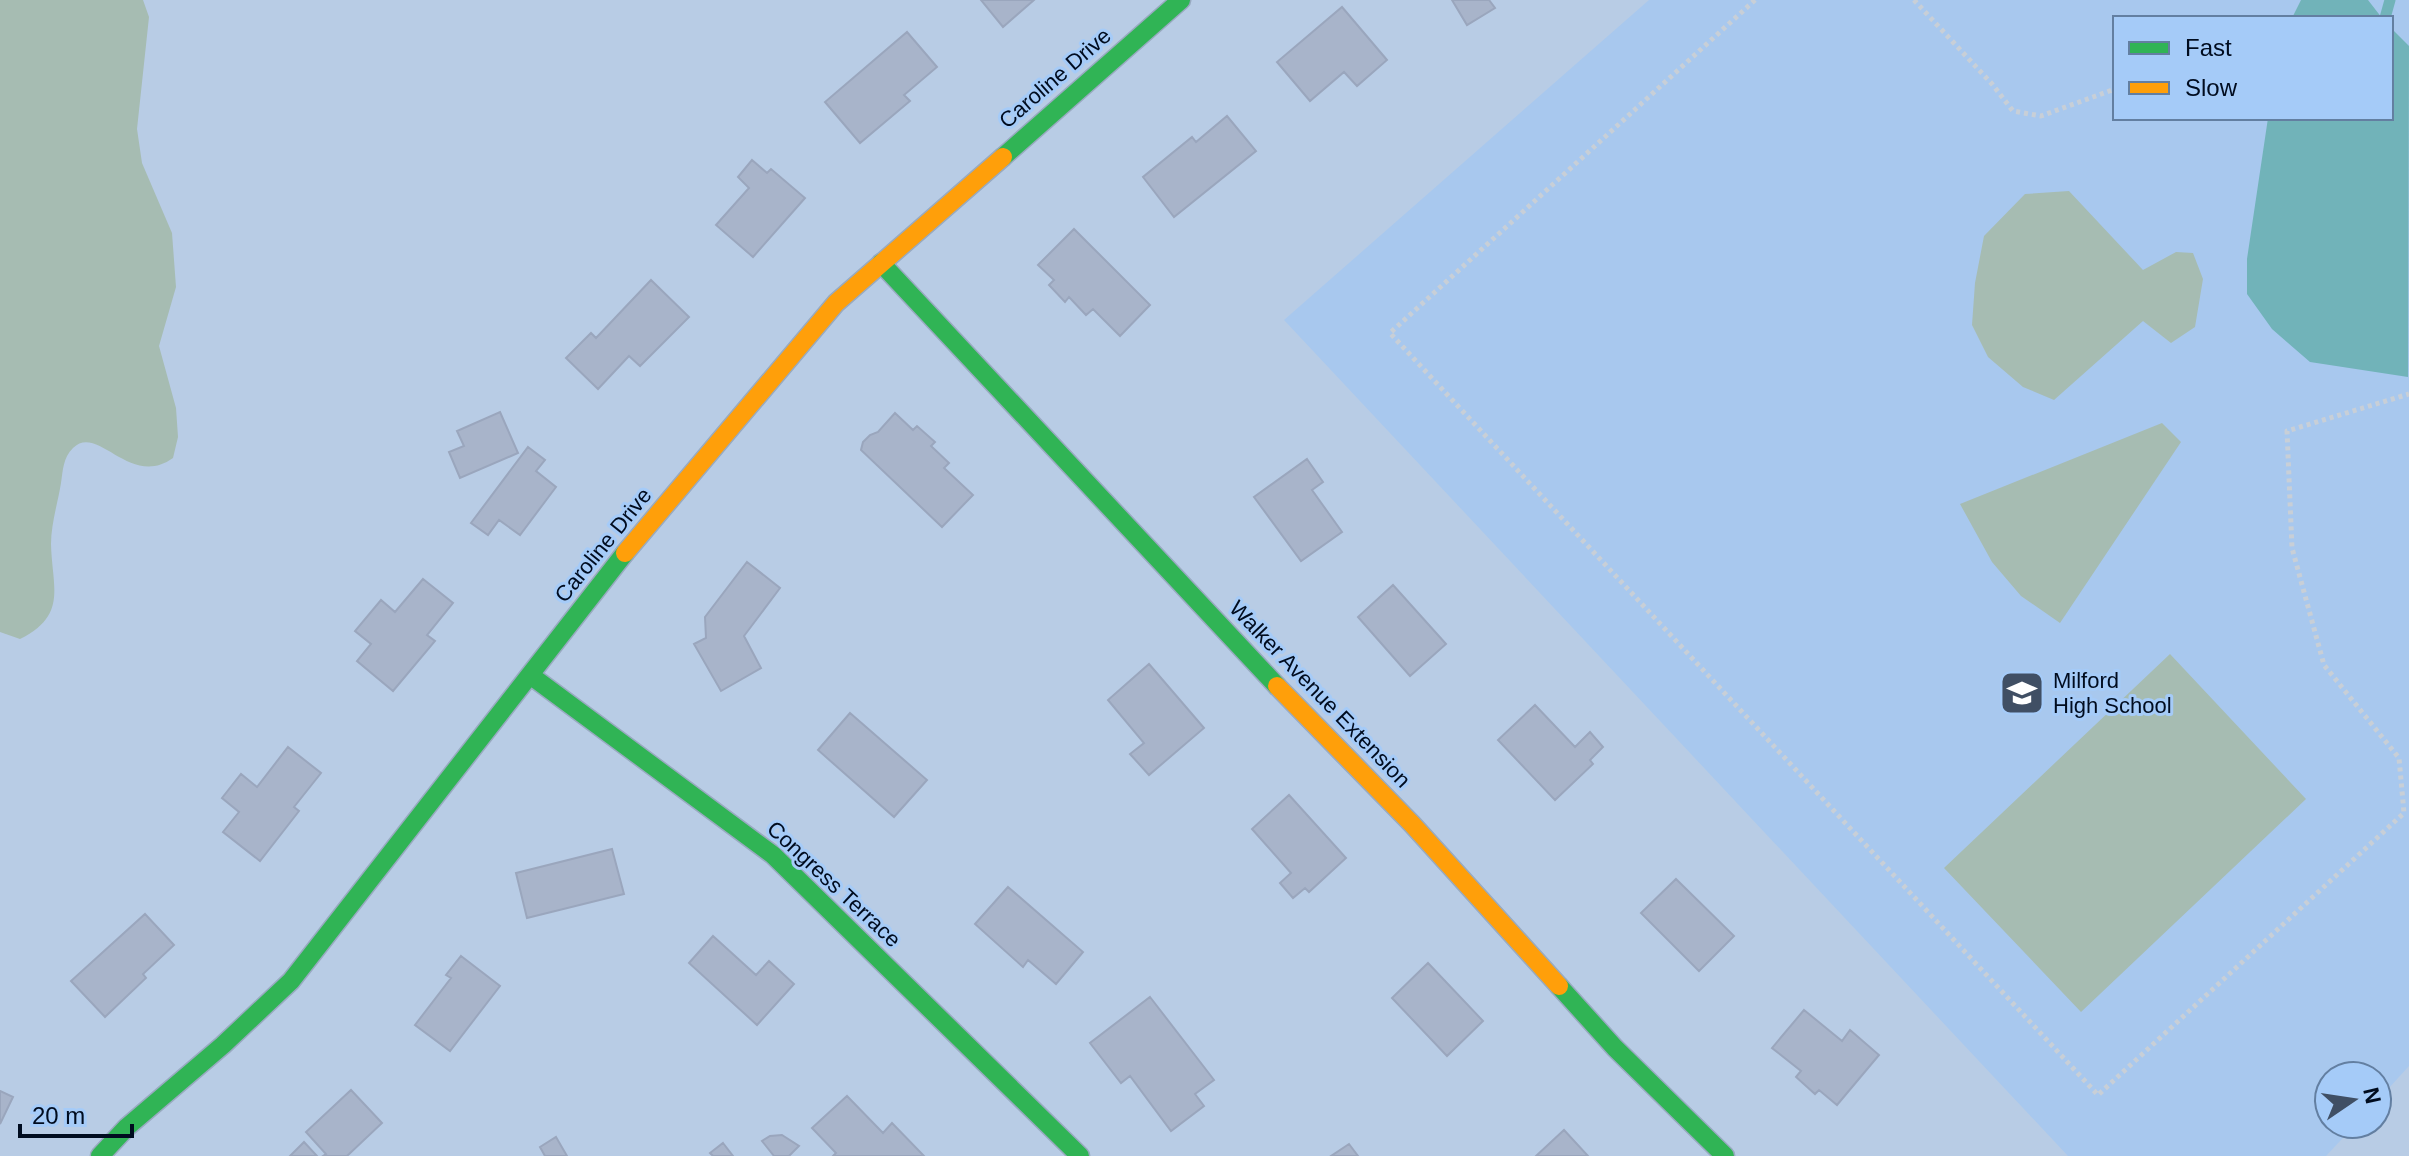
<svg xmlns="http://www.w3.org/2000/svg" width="2409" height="1156" font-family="Helvetica,sans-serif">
<rect width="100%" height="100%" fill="#b8cce5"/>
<path fill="#a8c8ee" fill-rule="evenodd" d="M1649 0H2409V1066L2377 1101V1076H2329V1124H2356L2326 1156H2068L1284 320ZM2115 18H2391V118H2115Z"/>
<path fill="#a6bcb2" d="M0 0H143L149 17 137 129 142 163 172 233 176 287 159 346 176 408 178 437 173 458C130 489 98 423 73 448 63 458 63 470 61 483 58 502 51 524 51 544 52 587 68 615 20 639L0 632Z
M2069 191 2143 270 2176 252 2193 253 2203 279 2195 327 2171 343 2143 321 2054 400 2023 387 1988 357 1972 325 1975 283 1984 236 2025 194Z
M2162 423 2181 442 2060 623 2021 596 1992 562 1960 504Z
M2170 654 2306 799 2081 1012 1944 868Z"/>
<path fill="#71b3b9" d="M2301 0H2368L2382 18H2292Z
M2391 28 2409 46 2408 377 2310 362 2272 329 2247 294V259L2268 118H2391Z"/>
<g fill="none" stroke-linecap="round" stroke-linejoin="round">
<path stroke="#71b3b9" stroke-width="11" d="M2385 18 2390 0"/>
</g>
<path fill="#a8b4ca" stroke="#9aa6bd" stroke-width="2" d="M981 0H1034L1003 27Z
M1452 0H1489L1495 8 1467 25Z
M1342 7 1387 60 1357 86 1344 72 1310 101 1277 62Z
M907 32 937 67 904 95 910 101 860 143 825 102Z
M1227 116 1256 151 1174 217 1143 177 1192 137 1196 142Z
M752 160 767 173 771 169 805 198 753 257 716 225 749 188 738 177Z
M1074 229 1150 305 1120 336 1093 309 1086 315 1069 297 1065 302 1049 285 1054 280 1038 265Z
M651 280 689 317 640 366 629 356 598 389 566 358 591 333 596 338Z
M500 412 518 453 460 478 449 452 464 446 457 431Z
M895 413 913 430 917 426 935 442 931 446 949 463 944 468 973 495 942 527 861 450 863 442 870 435 878 432Z
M528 447 545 460 536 471 556 487 520 535 499 520 488 535 471 523Z
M1307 459 1323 482 1312 490 1342 532 1301 561 1254 497Z
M747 562 780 588 744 636 761 668 721 691 694 644 706 638 705 617Z
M423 579 453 603 427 635 435 641 393 691 357 661 371 644 355 631 381 600 395 612Z
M1393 585 1446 644 1410 676 1358 617Z
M1149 664 1204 728 1149 775 1130 754 1144 743 1108 700Z
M1535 705 1575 747 1590 732 1603 747 1590 760 1593 764 1555 800 1498 740Z
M850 713 927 780 894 817 818 750Z
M288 747 321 773 294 807 299 811 260 861 223 832 239 812 222 798 241 774 257 787Z
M1289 795 1346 858 1309 892 1305 888 1293 898 1280 883 1291 873 1252 829Z
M612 849 624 894 527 918 516 873Z
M1676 879 1734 936 1699 971 1641 913Z
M1008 887 1083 952 1056 984 1028 960 1023 967 975 924Z
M145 914 174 945 143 974 146 978 105 1017 71 981Z
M713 936 756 975 769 961 794 984 757 1025 689 963Z
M461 956 500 986 450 1051 415 1025 451 978 446 975Z
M1428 963 1483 1021 1447 1056 1392 998Z
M1150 997 1214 1080 1195 1094 1204 1106 1171 1131 1130 1076 1121 1083 1090 1043Z
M1804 1010 1842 1041 1850 1030 1879 1055 1837 1105 1819 1090 1815 1094 1796 1077 1801 1071 1772 1048Z
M351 1090 382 1123 347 1156H323L326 1154 306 1132Z
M0 1091 13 1097 0 1124Z
M847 1096 883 1133 892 1123 924 1156H833L836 1153 812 1128Z
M1564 1130 1588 1156H1536Z
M782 1135 799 1146 789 1156H774L762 1141 770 1136Z
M556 1137 567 1156H545L540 1147Z
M304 1142 317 1156H290Z
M723 1143 733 1156H713L710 1153Z
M1349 1144 1358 1156H1331Z"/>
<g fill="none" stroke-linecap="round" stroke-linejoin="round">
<g stroke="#98aac0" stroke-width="21">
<path id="fast" d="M1003 157 1181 0
M881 263 1277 686
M530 675 773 855 1080 1156
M1559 986 1615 1048 1725 1156
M100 1156 127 1127 223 1045 291 981 625 553"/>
</g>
<g stroke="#98aac0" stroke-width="21">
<path id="slow" d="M625 553 836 303 1003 157
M1277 686 1412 824 1559 986"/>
</g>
<path stroke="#c8cfd7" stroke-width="5" stroke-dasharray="4 4" stroke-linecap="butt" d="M1755 0 1390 333 2098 1095 2404 813 2399 758 2324 665 2292 548 2287 431 2409 394
M1914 0 1992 84 2013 111 2041 116 2115 89"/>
<use href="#fast" stroke="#30b455" stroke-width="18"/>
<use href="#slow" stroke="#ff9f0a" stroke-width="18"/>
</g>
<defs>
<g id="school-square" transform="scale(2.3)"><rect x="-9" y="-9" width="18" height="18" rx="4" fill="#404f64" stroke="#a5cbf8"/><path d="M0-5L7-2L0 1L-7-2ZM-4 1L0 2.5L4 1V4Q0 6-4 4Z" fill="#fff"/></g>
</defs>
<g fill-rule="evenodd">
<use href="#school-square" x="2022" y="693"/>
</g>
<g text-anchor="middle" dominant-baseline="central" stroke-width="6" stroke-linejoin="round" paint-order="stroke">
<g font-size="22" fill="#000c1f" stroke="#a5cbf8">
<text transform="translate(1055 78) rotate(-41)">Caroline Drive</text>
<text transform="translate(603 545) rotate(-51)">Caroline Drive</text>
<text transform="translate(1320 694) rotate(46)">Walker Avenue Extension</text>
<text transform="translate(834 884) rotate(43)">Congress Terrace</text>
</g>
<g font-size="22" fill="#000c1f" stroke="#a5cbf8" text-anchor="start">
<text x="2053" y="680">Milford<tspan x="2053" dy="25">High School</tspan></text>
</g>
</g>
<rect x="2113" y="16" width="280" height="104" fill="#a5cbf8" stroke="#637fa1" stroke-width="2"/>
<rect x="2129" y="42" width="40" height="12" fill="#30b455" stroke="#637fa1" stroke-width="2"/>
<text x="2185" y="56" font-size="24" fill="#000c1f">Fast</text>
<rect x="2129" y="82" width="40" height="12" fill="#ff9f0a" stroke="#637fa1" stroke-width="2"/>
<text x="2185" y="96" font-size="24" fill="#000c1f">Slow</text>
<g transform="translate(2353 1100) rotate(77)"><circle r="38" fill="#a5cbf8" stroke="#637fa1" stroke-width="2"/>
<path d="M0-6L14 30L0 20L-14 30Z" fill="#404f64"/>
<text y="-12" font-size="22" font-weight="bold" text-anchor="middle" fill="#000c1f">N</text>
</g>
<path d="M20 1124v12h112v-12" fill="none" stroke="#000c1f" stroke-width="4"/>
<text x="32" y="1124" font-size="24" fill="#000c1f" stroke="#a5cbf8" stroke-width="6" paint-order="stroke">20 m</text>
</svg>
